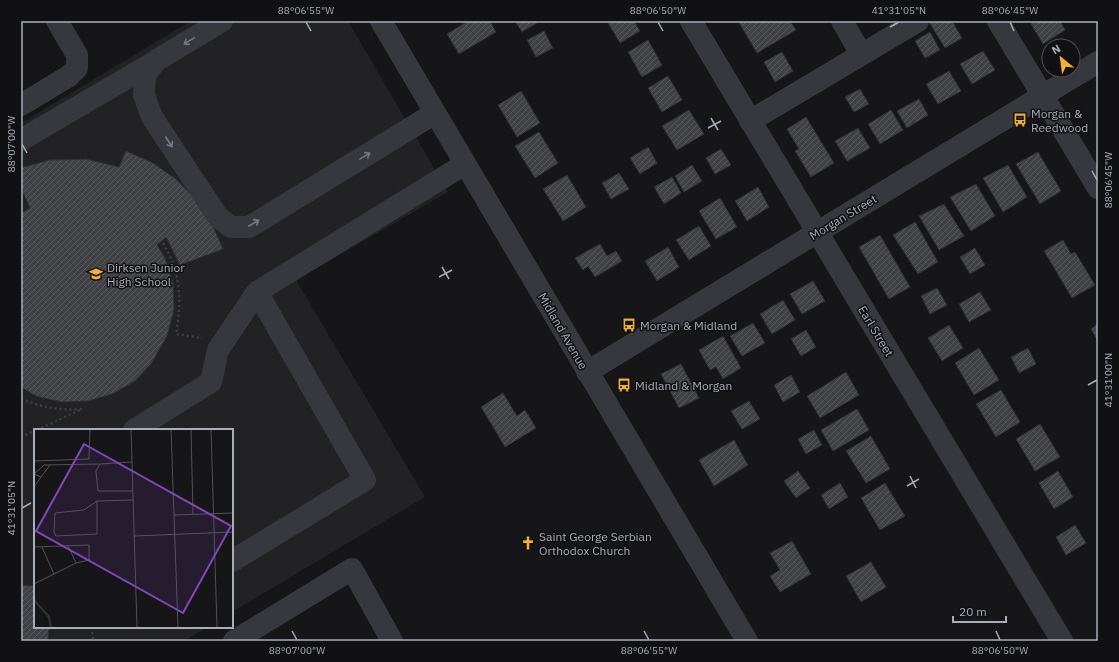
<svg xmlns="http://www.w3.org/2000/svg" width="1119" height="662" font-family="'IBM Plex Sans',sans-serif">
<defs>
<pattern id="building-hatch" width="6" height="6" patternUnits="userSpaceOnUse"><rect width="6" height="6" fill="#404145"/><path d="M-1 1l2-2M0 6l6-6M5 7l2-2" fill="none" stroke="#595a5e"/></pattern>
</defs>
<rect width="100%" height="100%" fill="#161618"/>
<path fill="#222225" d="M191 21H348L448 192 296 280 425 497 232 612V430H35V627H207L184 641H21V123Z"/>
<path fill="url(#building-hatch)" stroke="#303034" d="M468 21H490L496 32 459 54 447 34Z
M515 21H540L522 32Z
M607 21H634L640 31 620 43Z
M738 21H790L796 30 757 53Z
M952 21 962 38 945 48 929 22Z
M1035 21H1060L1065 30 1043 44 1031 24Z
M544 31 553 48 536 57 527 40Z
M930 32 940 50 925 58 915 41Z
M648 40 662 65 642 77 628 52Z
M983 51 995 70 972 84 960 64Z
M782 52 793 71 775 82 764 62Z
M949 71 961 91 938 104 926 84Z
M668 76 682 100 662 112 648 88Z
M860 89 869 104 854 112 845 97Z
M521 91 540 123 517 137 498 105Z
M919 99 928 115 907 128 897 111Z
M689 110 704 134 677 150 662 126Z
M891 110 903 130 880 144 868 124Z
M806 117 834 163 811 177 795 151 799 149 787 129Z
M858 128 870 148 847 161 835 141Z
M539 132 558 163 535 178 515 146Z
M648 147 657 163 640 174 630 158Z
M721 149 731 165 715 174 706 158Z
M126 151 153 163 176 179 195 199 211 222 223 249 180 265 166 237 157 245 165 258 173 283 174 310 167 336 151 364 135 381 114 393 89 401 61 402 36 396 21 387V213L30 208 21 188V168L49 160 86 159 119 167Z
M1038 152 1061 191 1040 204 1016 164Z
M692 165 702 181 684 192 675 176Z
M1008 165 1027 197 1003 212 983 178Z
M619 173 629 189 611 199 602 183Z
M567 175 586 207 563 221 543 189Z
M672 177 681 193 664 204 654 187Z
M976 184 995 216 971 231 950 197Z
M758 187 769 207 747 221 735 201Z
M720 198 737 227 716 239 699 211Z
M944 204 964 236 939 250 919 216Z
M915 222 938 262 918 274 893 235Z
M699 226 711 246 689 260 676 240Z
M880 235 910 287 889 299 859 247Z
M1063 240 1071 254 1075 252 1095 285 1072 298 1044 251Z
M600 244 607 256 616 251 622 261 595 277 588 266 583 270 575 258Z
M668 247 679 267 657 281 645 261Z
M975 248 985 265 970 274 960 257Z
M813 281 825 301 802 314 790 294Z
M937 288 947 305 930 314 921 296Z
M980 292 991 310 969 322 959 304Z
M783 300 795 320 772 334 760 314Z
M753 323 765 343 742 356 730 336Z
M1098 324V341L1091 329Z
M949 325 963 348 942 361 928 338Z
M806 330 816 347 801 356 791 339Z
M723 336 741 368 723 379 716 367 710 370 699 350Z
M979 348 999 380 974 395 955 363Z
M1028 348 1036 364 1019 373 1011 357Z
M681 364 699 398 679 408 661 374Z
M846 372 859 395 820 418 807 396Z
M791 375 800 392 783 402 774 385Z
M1001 390 1020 422 996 437 976 404Z
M503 393 517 416 525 410 536 428 505 447 481 407Z
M749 401 760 419 742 429 731 411Z
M857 409 869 430 833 451 821 430Z
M1040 424 1060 457 1035 471 1016 439Z
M814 430 822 445 806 454 798 439Z
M871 436 890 469 866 483 846 451Z
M734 440 748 465 714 486 699 460Z
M798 471 810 488 796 498 784 481Z
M1058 471 1073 497 1054 509 1039 483Z
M840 483 848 497 829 509 821 495Z
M885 483 905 516 880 530 861 498Z
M1075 525 1086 543 1066 555 1056 537Z
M792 541 811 574 780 592 770 576 780 570 770 553Z
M871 562 886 587 861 602 846 576Z
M21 585 35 586V627H49L48 641H21Z"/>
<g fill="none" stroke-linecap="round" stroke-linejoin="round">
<path stroke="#3d3f44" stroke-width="2.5" stroke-dasharray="2 3" stroke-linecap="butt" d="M163 243C181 274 182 300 176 334L202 338
M21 399C42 407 59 411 82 409L37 430
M21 437 35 431
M21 497 25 501
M92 627 93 641"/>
<path stroke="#37383d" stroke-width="22" d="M222 21 157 60 145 75 144 95 152 117 218 217 231 227H249L435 113
M381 21 747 641
M691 21 1062 641
M842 21 861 54
M998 21 1098 188
M21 105 69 76 77 68V55L57 21
M750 121 918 21
M21 140 156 61
M587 372 1098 62
M134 430 211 382 218 350 257 292
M232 561 365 480 257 292 465 164
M234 641 352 569 392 641"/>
</g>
<defs><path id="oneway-shaft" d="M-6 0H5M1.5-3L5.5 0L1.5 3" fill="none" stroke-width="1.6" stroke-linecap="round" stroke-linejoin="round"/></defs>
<g stroke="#757881">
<use href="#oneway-shaft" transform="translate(189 41) rotate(149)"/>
<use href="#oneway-shaft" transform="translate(169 142) rotate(57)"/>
<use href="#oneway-shaft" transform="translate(365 156) rotate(-31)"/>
<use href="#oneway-shaft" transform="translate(254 223) rotate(-30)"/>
</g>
<path fill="none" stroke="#a8adb8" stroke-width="1.5" d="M306 22 311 31M658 22 663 31M1010 22 1014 31M890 27 899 22M711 118 718 130M708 128 721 121M22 144 27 153M1092 171 1097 180M442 267 449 279M439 277 452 270M1088 385 1097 380M910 476 916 488M907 486 919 479M22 508 31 503M292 631 297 640M644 631 649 640M996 631 1000 640"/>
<defs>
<g id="bus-bare" transform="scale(1.08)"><path d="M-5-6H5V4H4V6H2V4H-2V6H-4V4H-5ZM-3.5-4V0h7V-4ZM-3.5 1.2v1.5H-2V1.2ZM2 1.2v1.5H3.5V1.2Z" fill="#f2b134" stroke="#111113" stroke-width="2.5" paint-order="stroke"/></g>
<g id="school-bare" transform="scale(1.08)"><path d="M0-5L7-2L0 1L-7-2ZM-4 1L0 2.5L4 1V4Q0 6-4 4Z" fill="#f2b134" stroke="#111113" stroke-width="2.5" paint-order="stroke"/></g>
<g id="church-bare" transform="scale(1.08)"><path d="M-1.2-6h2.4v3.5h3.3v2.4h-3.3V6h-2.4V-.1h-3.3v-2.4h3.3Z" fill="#f2b134" stroke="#111113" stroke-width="2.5" paint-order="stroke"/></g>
</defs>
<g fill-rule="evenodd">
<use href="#bus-bare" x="1020" y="120"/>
<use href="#school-bare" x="96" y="274"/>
<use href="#bus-bare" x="629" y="325"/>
<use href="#bus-bare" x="624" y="385"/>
<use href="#church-bare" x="528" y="543"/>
</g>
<g text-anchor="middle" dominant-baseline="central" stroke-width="3" stroke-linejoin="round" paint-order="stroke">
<g font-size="12" fill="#a8adb8" stroke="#111113" text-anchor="start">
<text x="1031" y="113">Morgan &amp;<tspan x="1031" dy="14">Reedwood</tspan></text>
<text x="107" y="267">Dirksen Junior<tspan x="107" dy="14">High School</tspan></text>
<text x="640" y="325">Morgan &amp; Midland</text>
<text x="635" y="385">Midland &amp; Morgan</text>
<text x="539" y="536">Saint George Serbian<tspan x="539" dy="14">Orthodox Church</tspan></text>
</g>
<g font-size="12" fill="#a8adb8" stroke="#111113">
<text transform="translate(843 217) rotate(-31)">Morgan Street</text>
<text transform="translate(563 331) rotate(60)">Midland Avenue</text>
<text transform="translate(876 331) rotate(59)">Earl Street</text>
</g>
</g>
<g transform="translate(34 429)">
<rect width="199" height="199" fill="#161618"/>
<path fill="none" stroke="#2c353c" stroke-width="2" d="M0 171 15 188 17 199"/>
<path fill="none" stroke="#505258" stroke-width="1" d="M97 0 103 199M137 0 144 199M157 0 159 85M177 0 183 199M0 32 55 30 56 0M98 33 66 35 62 42 64 62H99M16 36 7 48 0 45 10 36 65 35M0 58 7 48M63 72 50 81 21 84 20 103 22 107 63 105V72L99 71M140 86 199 84M100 107 199 103M34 117 42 134M0 118 55 116V131L42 134 0 155M8 118 20 145"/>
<path fill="#8446be" fill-opacity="0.15" stroke="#8446be" stroke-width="2" d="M50 15 197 97 149 184 2 102Z"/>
<rect width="199" height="199" fill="none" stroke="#a8adb8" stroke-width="2"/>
</g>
<rect width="1119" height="662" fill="none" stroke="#111113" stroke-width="44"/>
<g transform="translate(1061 58) rotate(331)"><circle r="19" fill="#111113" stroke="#4d4f55"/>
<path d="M0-3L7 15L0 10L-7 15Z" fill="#f2b134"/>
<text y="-6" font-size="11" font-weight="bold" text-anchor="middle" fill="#a8adb8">N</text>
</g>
<path d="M953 616v6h53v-6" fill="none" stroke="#a8adb8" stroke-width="2"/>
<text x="959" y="616" font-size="12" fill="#a8adb8" stroke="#111113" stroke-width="3" paint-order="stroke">20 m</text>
<rect x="22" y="22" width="1075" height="618" fill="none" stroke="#a8adb8" stroke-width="1.5"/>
<g font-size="10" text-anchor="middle" fill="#a8adb8">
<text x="306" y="14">88°06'55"W</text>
<text x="658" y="14">88°06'50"W</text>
<text x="899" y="14">41°31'05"N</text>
<text x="1010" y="14">88°06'45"W</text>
<text transform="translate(11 144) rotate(-90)" y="4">88°07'00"W</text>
<text transform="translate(1108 180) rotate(-90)" y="4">88°06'45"W</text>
<text transform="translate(1108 380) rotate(-90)" y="4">41°31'00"N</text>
<text transform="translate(11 508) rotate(-90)" y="4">41°31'05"N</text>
<text x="297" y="654">88°07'00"W</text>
<text x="649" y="654">88°06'55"W</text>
<text x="1000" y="654">88°06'50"W</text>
</g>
</svg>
